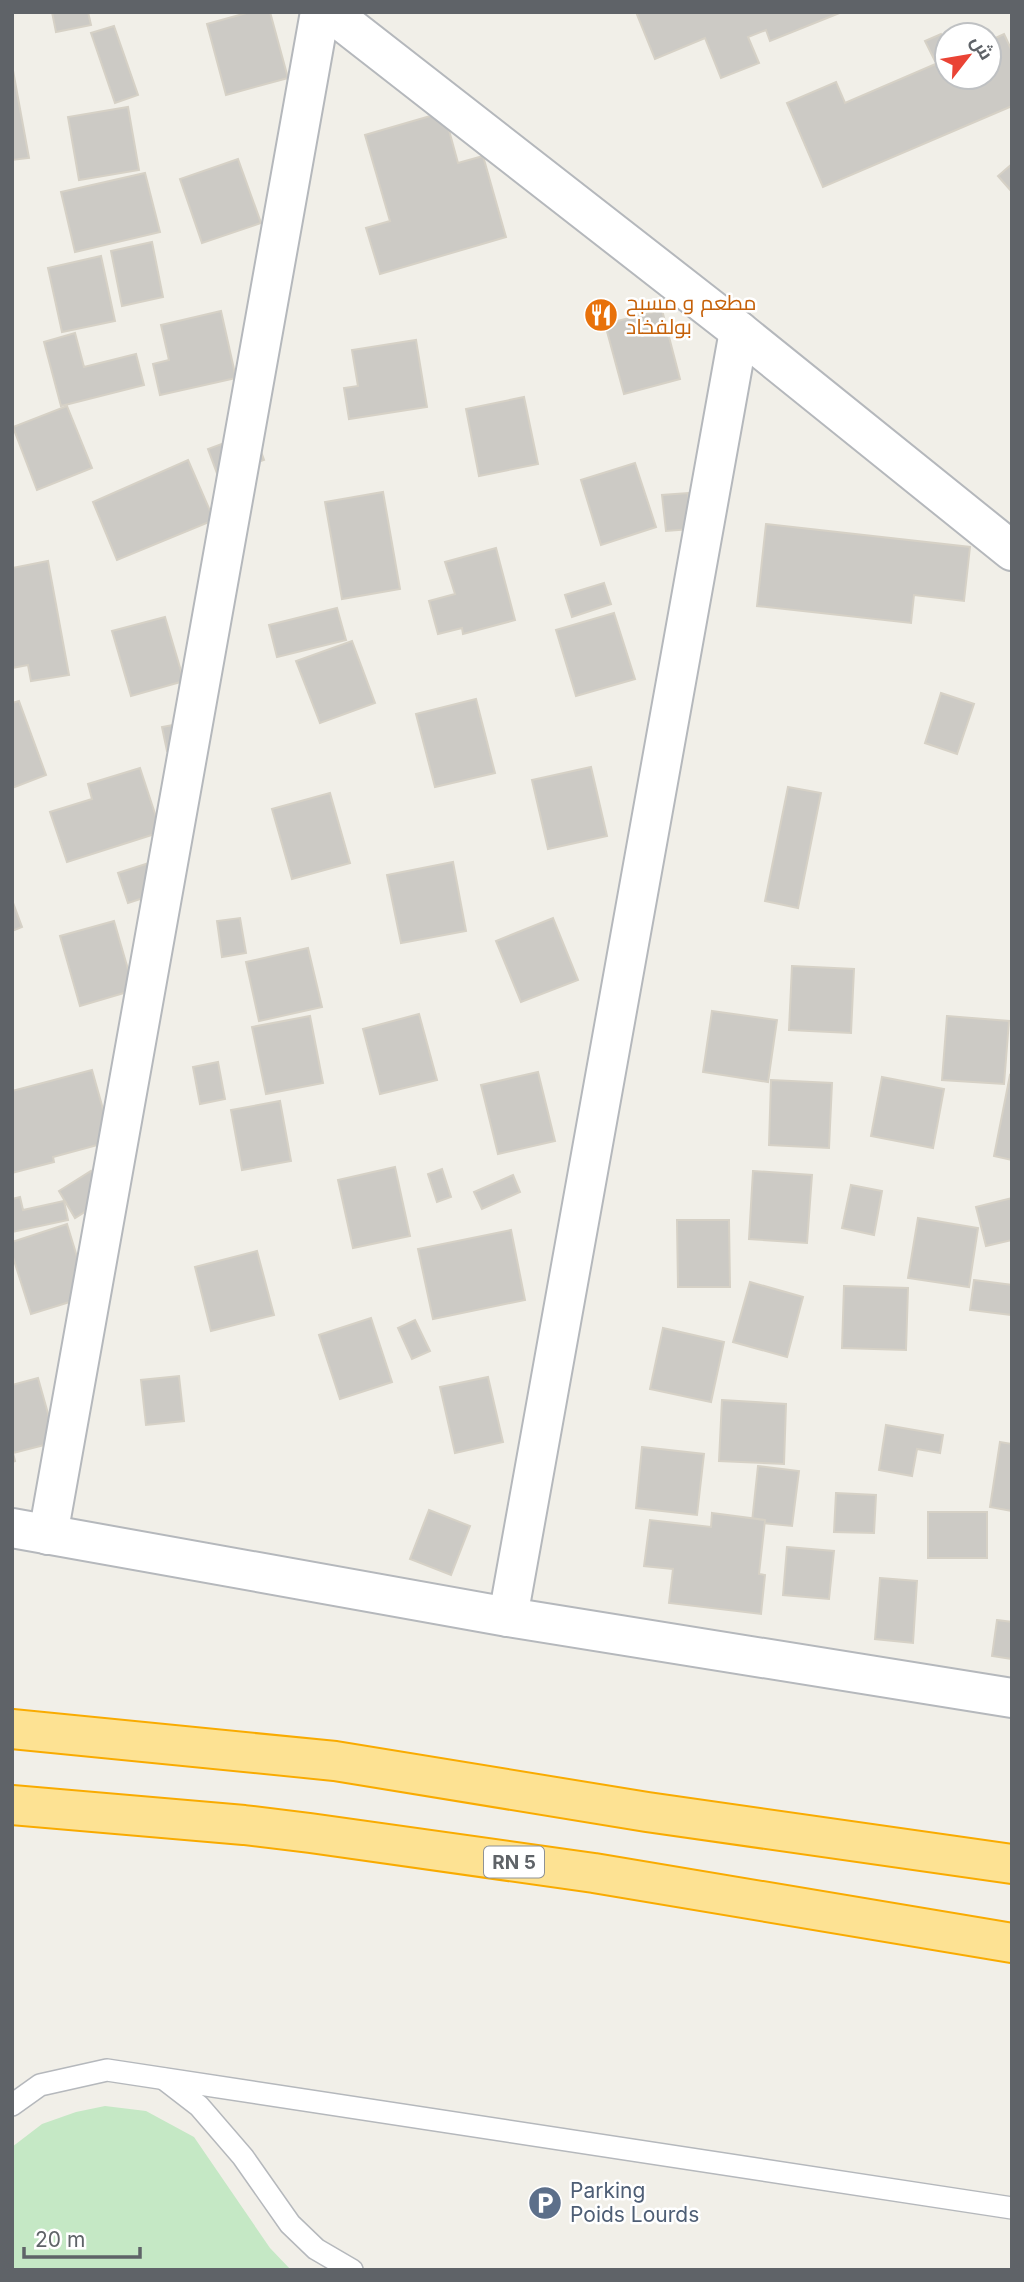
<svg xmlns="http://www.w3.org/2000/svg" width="1024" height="2282" font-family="Inter,Cairo,sans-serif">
  <rect width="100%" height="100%" fill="#f1efe8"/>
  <path fill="#c5e8c5" d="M 105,2106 L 146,2111 L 194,2137 L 270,2248 L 291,2270 L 12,2270 L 12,2147 L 42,2124 L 76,2112 Z"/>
  <g fill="#cccac5" stroke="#d6d1c6" stroke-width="2">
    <path d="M 52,12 L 88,12 L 91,25 L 56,32 Z"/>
    <path d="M 250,12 L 270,12 L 288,78 L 226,95 L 207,24 Z"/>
    <path d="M 636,12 L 842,12 L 770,41 L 766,30 L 748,37 L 759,63 L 721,78 L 705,38 L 655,59 Z"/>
    <path d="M 114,26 L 138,95 L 115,103 L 91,33 Z"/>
    <path d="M 941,34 L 947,46 L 947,56 L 935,61 L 925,41 Z"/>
    <path d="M 1004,34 L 1012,51 L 1012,106 L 823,187 L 787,103 L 836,82 L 845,103 L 947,59 L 947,77 L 989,77 L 989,41 Z"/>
    <path d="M 12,65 L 29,158 L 12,160 Z"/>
    <path d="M 128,107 L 139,170 L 79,180 L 68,117 Z"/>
    <path d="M 444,112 L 458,163 L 483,156 L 506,237 L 380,274 L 366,228 L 390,221 L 365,135 Z"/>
    <path d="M 238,159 L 261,223 L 202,243 L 180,179 Z"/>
    <path d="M 1012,164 L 1012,192 L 998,176 Z"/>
    <path d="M 145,173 L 160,232 L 75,252 L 61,192 Z"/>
    <path d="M 152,242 L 163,297 L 122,306 L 111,251 Z"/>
    <path d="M 101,256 L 115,321 L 62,332 L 48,268 Z"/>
    <path d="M 662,310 L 680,379 L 624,394 L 605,324 Z"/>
    <path d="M 221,311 L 236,378 L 160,395 L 153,364 L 169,360 L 161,325 Z"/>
    <path d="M 75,333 L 84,367 L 136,354 L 144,385 L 61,406 L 44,342 Z"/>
    <path d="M 416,340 L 427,407 L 349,419 L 344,388 L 358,386 L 352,350 Z"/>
    <path d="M 524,397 L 538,464 L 479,476 L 466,409 Z"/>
    <path d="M 67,406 L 92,468 L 37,490 L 13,427 Z"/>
    <path d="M 254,432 L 264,460 L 218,476 L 208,449 Z"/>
    <path d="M 188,460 L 214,520 L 117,560 L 93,502 Z"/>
    <path d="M 635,463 L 656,527 L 601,545 L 581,480 Z"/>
    <path d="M 383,492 L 400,589 L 342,599 L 325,502 Z"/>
    <path d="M 688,493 L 691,529 L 666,531 L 662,495 Z"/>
    <path d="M 766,524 L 970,547 L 964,601 L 914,595 L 911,623 L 757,606 Z"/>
    <path d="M 496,548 L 515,620 L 463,634 L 462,628 L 438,634 L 429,601 L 455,594 L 445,562 Z"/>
    <path d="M 48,561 L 69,675 L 31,681 L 28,665 L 12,668 L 12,568 Z"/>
    <path d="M 604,583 L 611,604 L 572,617 L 565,595 Z"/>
    <path d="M 337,608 L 346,640 L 277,657 L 269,625 Z"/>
    <path d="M 614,613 L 635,679 L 576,696 L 556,630 Z"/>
    <path d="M 165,617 L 184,681 L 131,696 L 112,631 Z"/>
    <path d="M 352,641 L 375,703 L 320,723 L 296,661 Z"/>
    <path d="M 941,693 L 974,704 L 957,754 L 925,743 Z"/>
    <path d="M 476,699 L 495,773 L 435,787 L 416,714 Z"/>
    <path d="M 19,701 L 46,775 L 12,788 L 12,703 Z"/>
    <path d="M 184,723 L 189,746 L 167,751 L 162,727 Z"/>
    <path d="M 591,767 L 607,836 L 548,849 L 532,780 Z"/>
    <path d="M 140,768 L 161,832 L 67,862 L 50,812 L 92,799 L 88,784 Z"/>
    <path d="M 788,787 L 821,793 L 798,908 L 765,901 Z"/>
    <path d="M 330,793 L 350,863 L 292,879 L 272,809 Z"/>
    <path d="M 155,861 L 165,891 L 128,903 L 118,873 Z"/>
    <path d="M 453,862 L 466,931 L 401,943 L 387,875 Z"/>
    <path d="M 12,900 L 22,927 L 12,931 Z"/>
    <path d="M 240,918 L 246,953 L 222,957 L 217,921 Z"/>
    <path d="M 553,918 L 578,980 L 521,1002 L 496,941 Z"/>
    <path d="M 114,921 L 134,990 L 80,1006 L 60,936 Z"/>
    <path d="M 308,948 L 322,1007 L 259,1021 L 246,962 Z"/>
    <path d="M 792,966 L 854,969 L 851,1033 L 789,1030 Z"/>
    <path d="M 712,1011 L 777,1020 L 768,1082 L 703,1072 Z"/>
    <path d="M 419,1014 L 437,1080 L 380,1094 L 363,1029 Z"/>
    <path d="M 310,1016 L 323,1083 L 266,1094 L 252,1027 Z"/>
    <path d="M 947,1016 L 1009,1021 L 1004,1084 L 942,1080 Z"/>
    <path d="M 218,1062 L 225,1099 L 200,1104 L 193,1067 Z"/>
    <path d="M 92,1070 L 112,1141 L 53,1157 L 54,1162 L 12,1173 L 12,1091 Z"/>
    <path d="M 538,1072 L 555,1141 L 498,1154 L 481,1085 Z"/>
    <path d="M 1010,1075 L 1012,1076 L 1012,1160 L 994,1156 Z"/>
    <path d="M 882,1077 L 944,1089 L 933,1148 L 871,1136 Z"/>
    <path d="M 771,1080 L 832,1083 L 829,1148 L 769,1145 Z"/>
    <path d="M 280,1101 L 291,1161 L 242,1170 L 231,1110 Z"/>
    <path d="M 395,1167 L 410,1236 L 353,1248 L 338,1180 Z"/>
    <path d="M 442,1169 L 451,1197 L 437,1202 L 428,1174 Z"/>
    <path d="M 91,1171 L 107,1198 L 75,1218 L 59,1191 Z"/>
    <path d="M 753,1171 L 812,1175 L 807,1243 L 749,1239 Z"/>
    <path d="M 513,1175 L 520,1192 L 482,1209 L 474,1192 Z"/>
    <path d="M 851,1185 L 882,1191 L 874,1235 L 842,1228 Z"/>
    <path d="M 20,1197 L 23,1210 L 64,1201 L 68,1220 L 12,1232 L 12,1199 Z"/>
    <path d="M 1012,1198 L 1012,1240 L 986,1246 L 976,1207 Z"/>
    <path d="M 918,1218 L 978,1228 L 969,1287 L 908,1278 Z"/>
    <path d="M 677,1220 L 729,1220 L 730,1287 L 678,1287 Z"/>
    <path d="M 67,1224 L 89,1296 L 31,1314 L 12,1254 L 12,1242 Z"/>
    <path d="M 511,1230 L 525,1300 L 433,1319 L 418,1249 Z"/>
    <path d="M 257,1251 L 274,1315 L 211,1331 L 195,1267 Z"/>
    <path d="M 974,1280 L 1012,1285 L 1012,1315 L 970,1310 Z"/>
    <path d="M 750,1282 L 803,1297 L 787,1357 L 733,1342 Z"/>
    <path d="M 844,1286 L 908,1288 L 906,1350 L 842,1348 Z"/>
    <path d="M 371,1318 L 392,1382 L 340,1399 L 319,1335 Z"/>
    <path d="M 415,1320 L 430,1351 L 412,1359 L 398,1328 Z"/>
    <path d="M 663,1328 L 724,1342 L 711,1402 L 650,1389 Z"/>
    <path d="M 179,1376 L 184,1421 L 146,1425 L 141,1380 Z"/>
    <path d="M 488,1377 L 503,1442 L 455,1453 L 440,1387 Z"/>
    <path d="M 38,1378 L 56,1442 L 13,1453 L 15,1461 L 12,1462 L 12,1385 Z"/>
    <path d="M 722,1400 L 786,1404 L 784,1464 L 719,1461 Z"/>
    <path d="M 886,1425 L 943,1435 L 940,1453 L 917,1449 L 912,1476 L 879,1470 Z"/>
    <path d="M 1000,1442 L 1012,1444 L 1012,1511 L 990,1507 Z"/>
    <path d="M 642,1447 L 704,1454 L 697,1515 L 636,1508 Z"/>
    <path d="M 758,1466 L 799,1471 L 792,1526 L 752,1522 Z"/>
    <path d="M 836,1493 L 876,1495 L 874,1533 L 834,1532 Z"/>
    <path d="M 429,1510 L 470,1526 L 451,1575 L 410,1559 Z"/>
    <rect x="928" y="1512" width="59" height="46"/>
    <path d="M 712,1513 L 765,1520 L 759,1574 L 765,1575 L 761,1614 L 669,1603 L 673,1569 L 644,1566 L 650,1520 L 711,1527 Z"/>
    <path d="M 787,1547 L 834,1551 L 829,1599 L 783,1595 Z"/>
    <path d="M 880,1578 L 917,1581 L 913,1643 L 875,1639 Z"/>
    <path d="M 997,1620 L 1012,1622 L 1012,1659 L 992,1656 Z"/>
  </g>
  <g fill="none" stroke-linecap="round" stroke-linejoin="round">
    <g stroke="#b5b8bc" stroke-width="24">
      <g id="lane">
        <path d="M 164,2079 L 199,2106 L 243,2157 L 290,2224 L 316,2249 L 352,2270"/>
        <path d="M 12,2105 L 40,2085 L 107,2070 L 1012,2208"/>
      </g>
    </g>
    <g stroke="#b5b8bc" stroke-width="42">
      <g id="street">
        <path d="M 330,12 L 739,331 L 1012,551"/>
        <path d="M 12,1528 L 508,1617 L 1012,1698"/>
        <path d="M 48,1535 L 320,12"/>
        <path d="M 508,1617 L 739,331"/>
      </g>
    </g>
    <g stroke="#f9ab00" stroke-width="42">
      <g id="highway">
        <path d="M 12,1729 L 335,1761 L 647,1812 L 1012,1864"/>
        <path d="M 12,1805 L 244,1825 L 310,1833 L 594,1873 L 1012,1943"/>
      </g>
    </g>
    <use href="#lane" stroke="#fff" stroke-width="21"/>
    <use href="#street" stroke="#fff" stroke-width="38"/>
    <use href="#highway" stroke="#fde293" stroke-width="38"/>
  </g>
  <defs>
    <g id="restaurant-disc" transform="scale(1.75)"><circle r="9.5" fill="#e8710a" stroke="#fff"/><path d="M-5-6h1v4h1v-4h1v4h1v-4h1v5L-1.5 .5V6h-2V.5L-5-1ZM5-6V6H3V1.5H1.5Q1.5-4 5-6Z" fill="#fff"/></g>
    <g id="parking-disc" transform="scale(1.75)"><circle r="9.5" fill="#5c6f8a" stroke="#fff"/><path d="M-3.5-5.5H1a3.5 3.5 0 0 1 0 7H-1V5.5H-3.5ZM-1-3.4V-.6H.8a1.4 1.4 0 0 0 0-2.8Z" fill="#fff"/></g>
  </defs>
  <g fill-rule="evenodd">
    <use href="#restaurant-disc" x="601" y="315"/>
    <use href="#parking-disc" x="545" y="2203"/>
  </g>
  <g text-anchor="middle" stroke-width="5" stroke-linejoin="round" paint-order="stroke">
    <rect fill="#fff" stroke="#8f9295" stroke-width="2" x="484" y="1846.5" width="60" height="31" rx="5"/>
    <g font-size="19" font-weight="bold" fill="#5f6368">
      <text x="514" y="1869">RN 5</text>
    </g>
    <g font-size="21" fill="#c56008" stroke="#fff" text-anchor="start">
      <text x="626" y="310">مطعم و مسبح<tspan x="626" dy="24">بولفخاد</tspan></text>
    </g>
    <g font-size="21" fill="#4e5e75" stroke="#fff" text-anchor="start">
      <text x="570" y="2198">Parking<tspan x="570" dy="24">Poids Lourds</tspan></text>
    </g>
  </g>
  <rect width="1024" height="2282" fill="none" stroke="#5f6368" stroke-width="28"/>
  <g transform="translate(968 56) rotate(59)"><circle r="33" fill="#ffffff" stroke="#bfc1c3" stroke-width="2"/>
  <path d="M0-5L12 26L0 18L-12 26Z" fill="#ea4335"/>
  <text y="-10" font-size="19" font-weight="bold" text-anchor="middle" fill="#5f6368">ش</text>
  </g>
  <path d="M24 2247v10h116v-10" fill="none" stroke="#5f6368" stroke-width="3.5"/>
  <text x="35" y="2247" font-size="21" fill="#5f6368" stroke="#ffffff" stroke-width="5" paint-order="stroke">20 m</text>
</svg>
